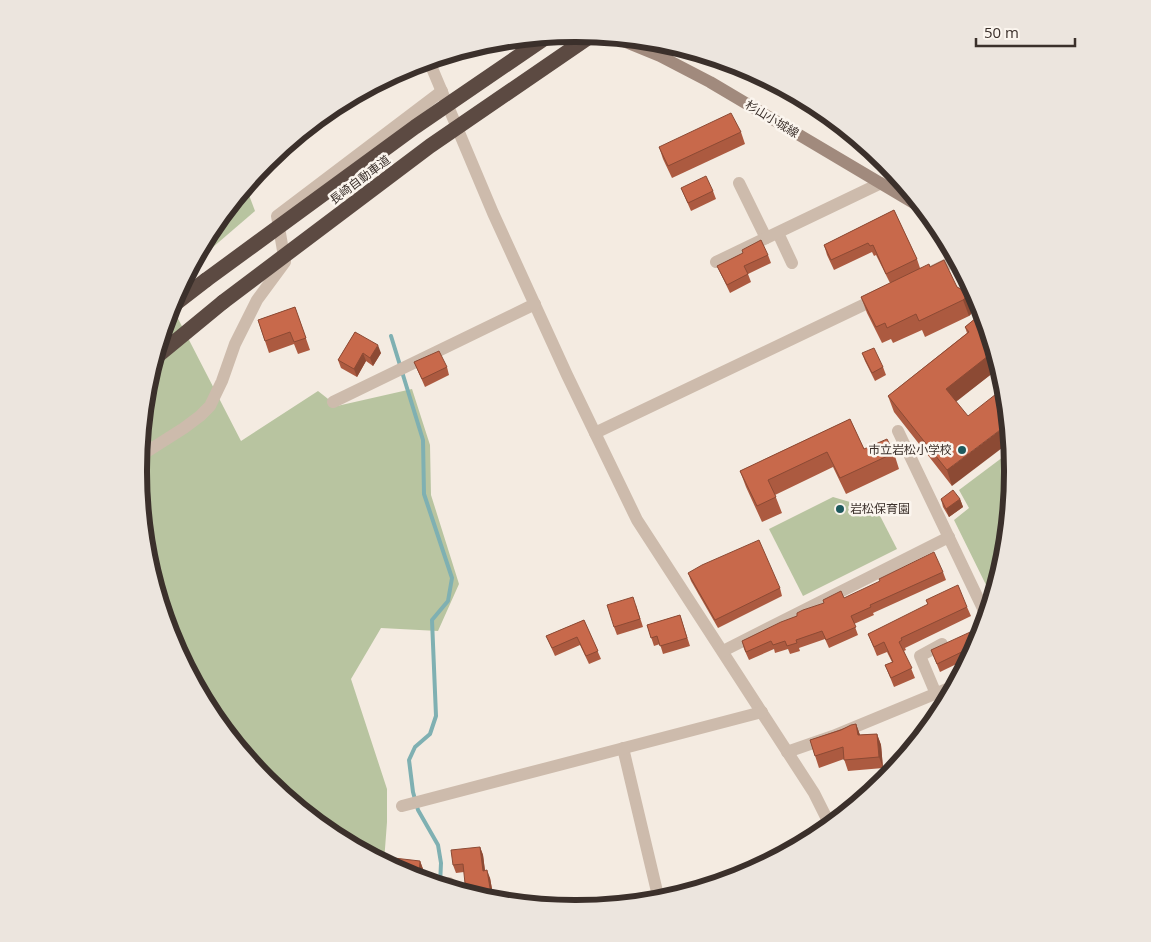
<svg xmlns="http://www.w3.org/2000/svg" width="1151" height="942" font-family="'Open Sans','Noto Sans JP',sans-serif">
  <rect width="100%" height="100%" fill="#f4ebe1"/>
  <g fill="#b8c4a0">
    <path d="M 246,187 L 255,211 L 191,266 L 212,228 Z"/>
    <path d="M 171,305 L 241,441 L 318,391 L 337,406 L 412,389 L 430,445 L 431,495 L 459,584 L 438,631 L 381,628 L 351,679 L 387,789 L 387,822 L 384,862 L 332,834 L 266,780 L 212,714 L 171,638 L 147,556 L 138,471 L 147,385 Z"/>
    <path d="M 1011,451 L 1013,471 L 1004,557 L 995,588 L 989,591 L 954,520 L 969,508 L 959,490 Z"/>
    <path d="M 833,497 L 877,510 L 897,549 L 803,596 L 769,529 Z"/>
  </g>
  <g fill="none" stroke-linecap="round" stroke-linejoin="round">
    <path stroke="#7fb0b2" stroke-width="4" d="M 391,336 L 423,440 L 424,494 L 452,578 L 448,601 L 432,620 L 436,716 L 430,734 L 415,747 L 409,760 L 413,792 L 418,810 L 438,845 L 441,863 L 440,885"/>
    <g stroke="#cdbbac" stroke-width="12">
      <path d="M 429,61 L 493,213 L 567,375 L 637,520 L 814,793 L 830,825"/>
      <path d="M 739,183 L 766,238"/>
      <path d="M 778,233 L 792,263"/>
      <path d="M 716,262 L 881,183"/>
      <path d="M 931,272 L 956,260"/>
      <path d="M 333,402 L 535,304"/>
      <path d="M 898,431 L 986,615"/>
      <path d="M 595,433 L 880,297"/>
      <path d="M 140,456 L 184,428 L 200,416 L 210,406 L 222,381 L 235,344 L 257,300 L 285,262 L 277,216 L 442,91"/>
      <path d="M 723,651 L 949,537"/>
      <path d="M 936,694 L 920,656 L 942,644"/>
      <path d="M 623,748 L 659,900"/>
      <path d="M 787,752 L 833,736 L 954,686"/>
      <path d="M 402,806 L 762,712"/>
      <path d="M 449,887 L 449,883"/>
    </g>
    <path stroke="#a18a7d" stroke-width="12" d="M 616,38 L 660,56 L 710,82 L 924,209"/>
    <g stroke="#5c4a42" stroke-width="15">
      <path d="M 171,307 L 206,280"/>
      <path d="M 155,358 L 223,302"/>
    </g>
    <g stroke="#5c4a42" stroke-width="15">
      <path d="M 206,280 L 415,127 L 548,36"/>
      <path d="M 223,302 L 430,146 L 592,35"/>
    </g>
  </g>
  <g fill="#ac5a40">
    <path d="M 741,132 L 745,144 L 672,178 L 663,159 L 659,147 Z"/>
    <path d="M 681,188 L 713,191 L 716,199 L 691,211 Z"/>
    <path d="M 894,210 L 917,259 L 920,268 L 930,267 L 957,287 L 966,292 L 972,308 L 971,314 L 969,316 L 925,337 L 922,330 L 893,343 L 891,339 L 882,343 L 867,313 L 861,297 L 890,283 L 876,255 L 874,256 L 872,252 L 834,270 L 827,255 L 824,245 Z"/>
    <path d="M 743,253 L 768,255 L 771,263 L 748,274 L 751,282 L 730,293 L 717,266 Z"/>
    <path d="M 295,307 L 310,350 L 298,354 L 294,344 L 269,353 L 258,320 Z"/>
    <path d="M 982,313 L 1004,384 L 994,372 L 956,401 L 952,486 L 894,412 L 888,396 L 967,333 L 965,327 Z"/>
    <path d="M 355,332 L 381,353 L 373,366 L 366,361 L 357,377 L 341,368 L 338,360 Z"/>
    <path d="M 862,353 L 883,367 L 886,375 L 875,381 L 865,361 Z"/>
    <path d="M 414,362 L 447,367 L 449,375 L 425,387 Z"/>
    <path d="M 850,419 L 864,449 L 894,453 L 899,469 L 846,494 L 833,467 L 775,495 L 782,513 L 762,522 L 746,487 L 740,471 Z"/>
    <path d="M 941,499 L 960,499 L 963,507 L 949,517 L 943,507 Z"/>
    <path d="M 943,572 L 946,580 L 873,613 L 874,615 L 854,624 L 858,635 L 829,648 L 825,639 L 799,648 L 800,651 L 790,654 L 788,649 L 775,653 L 774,649 L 749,660 L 744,649 L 742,641 L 797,616 L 844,598 Z"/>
    <path d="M 688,573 L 780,588 L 782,596 L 718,628 L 691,581 Z"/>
    <path d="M 926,600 L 967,607 L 971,616 L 905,648 L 906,650 L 904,651 L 915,678 L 894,687 L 885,665 L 892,662 L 887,652 L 877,656 L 868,634 L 928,605 Z"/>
    <path d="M 636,605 L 643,627 L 617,635 L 614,627 Z"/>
    <path d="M 680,615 L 690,646 L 663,654 L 660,644 L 654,646 L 647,625 Z"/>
    <path d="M 584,620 L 601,659 L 589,664 L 580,645 L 555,656 L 546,636 Z"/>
    <path d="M 979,639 L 969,658 L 940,672 L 931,650 Z"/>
    <path d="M 856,724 L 860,735 L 877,734 L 881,745 L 883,768 L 848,771 L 844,759 L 819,768 L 810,740 Z"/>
    <path d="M 480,847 L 483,855 L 485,871 L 490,878 L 494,900 L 490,900 L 464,872 L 456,873 L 453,865 Z"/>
    <path d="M 420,861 L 423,869 L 422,879 L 408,875 L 393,867 Z"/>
  </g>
  <g fill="#8c4a34">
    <path d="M 966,292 L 972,308 L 971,314 L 969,316 L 963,300 Z"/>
    <path d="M 378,345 L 381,353 L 373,366 L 370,358 Z"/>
    <path d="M 363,353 L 366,361 L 357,377 L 354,369 Z"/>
    <path d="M 988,356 L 994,372 L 952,405 L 946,389 Z"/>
    <path d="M 1008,424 L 1010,442 L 952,486 L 947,470 Z"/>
    <path d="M 960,499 L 963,507 L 949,517 L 946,509 Z"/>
    <path d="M 856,724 L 860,735 L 858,735 Z"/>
    <path d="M 877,734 L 881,745 L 883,768 L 879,757 Z"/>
    <path d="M 480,847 L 483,855 L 486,879 L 483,871 Z"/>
    <path d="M 420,861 L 423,869 L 422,879 L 420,879 L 419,875 Z"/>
    <path d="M 487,870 L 490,878 L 494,900 L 492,900 Z"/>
  </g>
  <g fill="#c8694b" stroke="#8c4a34">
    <path d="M 731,113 L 741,132 L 668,166 L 659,147 Z"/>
    <path d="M 706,176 L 713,191 L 688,203 L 681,188 Z"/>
    <path d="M 894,210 L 917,259 L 886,274 L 873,245 L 870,246 L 868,243 L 831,260 L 824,245 Z"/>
    <path d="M 761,240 L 768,255 L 744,266 L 748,274 L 727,285 L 717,266 L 743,253 L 742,250 Z"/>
    <path d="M 944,260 L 957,287 L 966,292 L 965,298 L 963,300 L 919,321 L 916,314 L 887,328 L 885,323 L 876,327 L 861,297 L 929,264 L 930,267 Z"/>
    <path d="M 295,307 L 306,338 L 294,342 L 290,332 L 265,341 L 258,320 Z"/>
    <path d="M 982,313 L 1000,371 L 988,356 L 946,389 L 968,416 L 1005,387 L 1008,424 L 947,470 L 888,396 L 969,332 L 965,327 Z"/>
    <path d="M 355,332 L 378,345 L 370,358 L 363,353 L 354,369 L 338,360 Z"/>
    <path d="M 874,348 L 883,367 L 872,373 L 862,353 Z"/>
    <path d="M 439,351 L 447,367 L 422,379 L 414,362 Z"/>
    <path d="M 850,419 L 864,449 L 887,439 L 894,453 L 840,478 L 827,452 L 768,480 L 776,497 L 757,506 L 740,471 Z"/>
    <path d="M 953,490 L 960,499 L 946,509 L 941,499 Z"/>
    <path d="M 759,540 L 780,588 L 715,620 L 688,573 L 702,565 Z"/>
    <path d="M 934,552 L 943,572 L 870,605 L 871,607 L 851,616 L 856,627 L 826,640 L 822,631 L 796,640 L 797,643 L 787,646 L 785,641 L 773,645 L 771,641 L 746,652 L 742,641 L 781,622 L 797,616 L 797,613 L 803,610 L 824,603 L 823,600 L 841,591 L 844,598 L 880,581 L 879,579 Z"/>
    <path d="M 958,585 L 967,607 L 901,638 L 902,640 L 899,642 L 912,668 L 891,678 L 885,665 L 893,662 L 884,642 L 874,647 L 868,634 L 928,604 L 926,600 Z"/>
    <path d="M 633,597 L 640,619 L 614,627 L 607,605 Z"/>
    <path d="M 680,615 L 687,638 L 660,646 L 657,636 L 651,638 L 647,625 Z"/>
    <path d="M 584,620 L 598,651 L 586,656 L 577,637 L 552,648 L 546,636 Z"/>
    <path d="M 979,628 L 981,633 L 976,645 L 937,664 L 931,650 Z"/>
    <path d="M 856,724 L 858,735 L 877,734 L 879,757 L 844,760 L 843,747 L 815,756 L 810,740 L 841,730 L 851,725 Z"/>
    <path d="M 480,847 L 483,871 L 487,870 L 492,900 L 466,893 L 463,864 L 453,865 L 451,850 Z"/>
    <path d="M 394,858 L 420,861 L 419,875 L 405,873 L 393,867 Z"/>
  </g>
  <g fill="#1f5a5e" stroke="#fbf5ee" stroke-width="2">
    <circle cx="962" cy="450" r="5"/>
    <circle cx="840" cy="509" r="5"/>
  </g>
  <g text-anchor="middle" stroke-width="5" stroke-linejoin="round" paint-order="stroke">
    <g font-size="12" fill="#3b302b" stroke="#fbf5ee">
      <text transform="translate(772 119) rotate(31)" y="4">杉山小城線</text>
      <text transform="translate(360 180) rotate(-37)" y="4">長崎自動車道</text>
    </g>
    <g font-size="12" fill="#3b302b" stroke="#fbf5ee" text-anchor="end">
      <text x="952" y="454">市立岩松小学校</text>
      <text x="850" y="513" text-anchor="start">岩松保育園</text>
    </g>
  </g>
  <path d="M0 0H1151V942H0ZM575 42H576A428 428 0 0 1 1004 470V472A428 428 0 0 1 576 900H575A428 428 0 0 1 147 472V470A428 428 0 0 1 575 42Z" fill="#ece5de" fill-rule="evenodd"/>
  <path fill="none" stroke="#3b302b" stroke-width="6" d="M575 42H576A428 428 0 0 1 1004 470V472A428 428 0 0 1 576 900H575A428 428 0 0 1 147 472V470A428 428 0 0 1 575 42Z"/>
  <path d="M976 38v8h99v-8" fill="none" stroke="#3b302b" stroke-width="2.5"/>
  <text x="984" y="38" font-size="15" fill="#3b302b" stroke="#fbf5ee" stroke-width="4" paint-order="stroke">50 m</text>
</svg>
